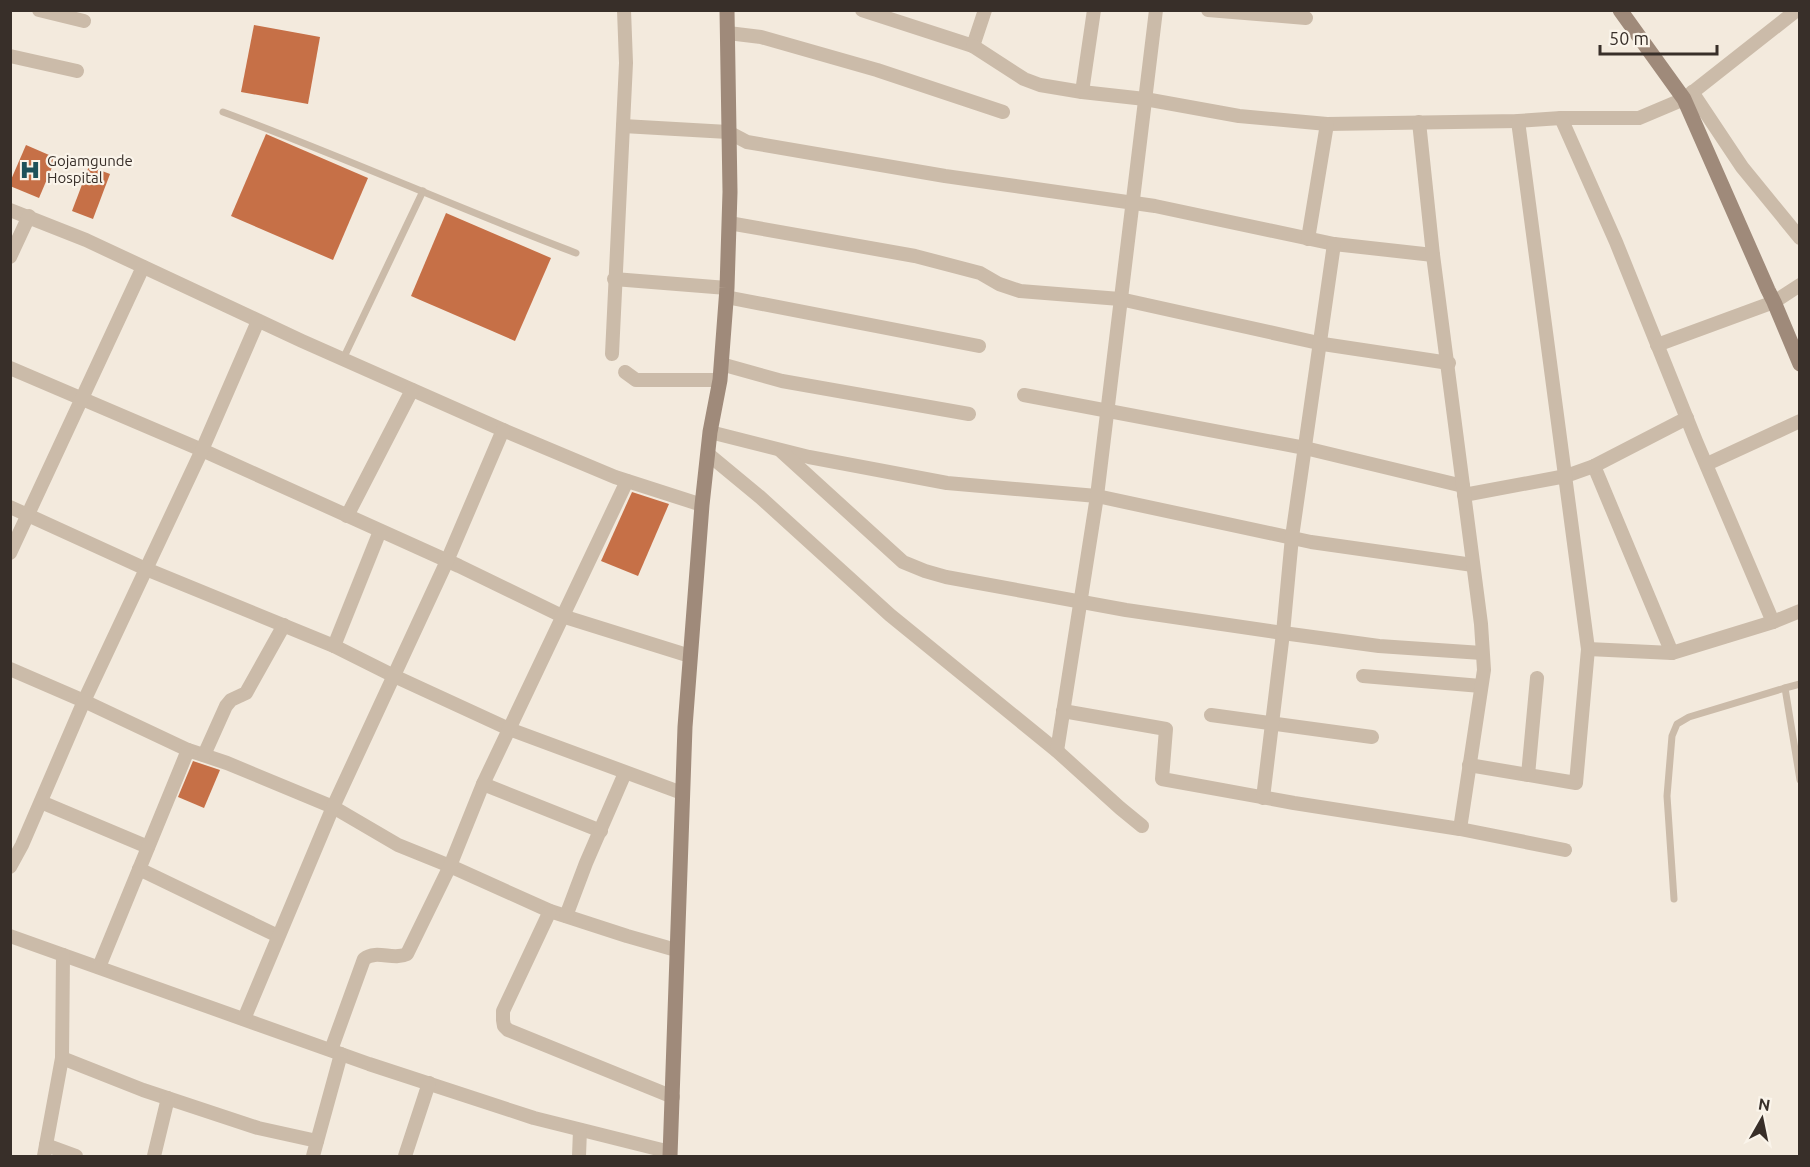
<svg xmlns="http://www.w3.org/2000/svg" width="1810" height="1167" font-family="Ubuntu,sans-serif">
  <rect width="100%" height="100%" fill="#f3eadd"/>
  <g fill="#c67047">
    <path d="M 254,25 L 320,37 L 308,104 L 241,92 Z"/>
    <path d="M 266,134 L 368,178 L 333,260 L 231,216 Z"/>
    <path d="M 26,145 L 56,158 L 39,198 L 10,186 L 10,182 Z"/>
    <path d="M 89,166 L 110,174 L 93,219 L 72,211 Z"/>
    <path d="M 446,213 L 551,258 L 515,341 L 411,296 Z"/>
    <path d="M 632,492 L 669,504 L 638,576 L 601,561 Z"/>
    <path d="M 193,761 L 220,770 L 204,808 L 178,797 Z"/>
  </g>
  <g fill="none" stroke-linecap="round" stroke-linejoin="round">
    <g stroke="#cbbba9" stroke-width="7">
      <path d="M 223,112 C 342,156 457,208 576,253"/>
      <path d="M 343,359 L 423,191"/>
      <path d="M 1785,688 L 1800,684"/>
      <path d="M 1674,899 L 1667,796 L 1672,736 L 1677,724 L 1689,717 L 1785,688 L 1800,780"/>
    </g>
    <g stroke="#cbbba9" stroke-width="14">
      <path d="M 39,10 L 84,21"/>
      <path d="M 862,10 L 973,46 L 985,10"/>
      <path d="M 1208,10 L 1306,18"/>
      <path d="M 728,33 L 761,37 L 877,70 L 1003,112"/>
      <path d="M 973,46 L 1024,79 L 1040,85 L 1082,92 L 1145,99 L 1239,116 L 1327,124 L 1518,121 L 1561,118 L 1639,118 L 1684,99 L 1797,10"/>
      <path d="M 10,56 L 77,71"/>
      <path d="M 1082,92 L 1094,10"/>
      <path d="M 1692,92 L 1742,167 L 1800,238"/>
      <path d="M 1561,118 L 1616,242 L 1696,441 L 1773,622"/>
      <path d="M 623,126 L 728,132 L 747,142 L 945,176 L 1155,206 L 1334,244 L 1433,255"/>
      <path d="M 10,210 L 86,240 L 302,341 L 503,430 L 615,477 L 702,505"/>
      <path d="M 729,223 L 915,256 L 980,273 L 999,284 L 1020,291 L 1120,299 L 1323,344 L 1449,363"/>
      <path d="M 1308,239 L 1327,124"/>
      <path d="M 10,257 L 29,216"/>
      <path d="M 614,279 L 727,288"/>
      <path d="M 726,297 L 979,346"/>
      <path d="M 1657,345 L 1774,302 L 1800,285"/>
      <path d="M 612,354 L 626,63 L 624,10"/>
      <path d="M 721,364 L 782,381 L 969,414"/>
      <path d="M 10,368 L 202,450 L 459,566 L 562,616 L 690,656"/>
      <path d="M 625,372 L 636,380 L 720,380"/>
      <path d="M 1024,395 L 1305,448 L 1463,486"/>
      <path d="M 710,432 L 809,457 L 947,483 L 1097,496 L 1311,542 L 1473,565"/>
      <path d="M 781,451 L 903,562 L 925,571 L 946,577 L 1126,610 L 1283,633 L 1379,646 L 1482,653"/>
      <path d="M 708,454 L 760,497 L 890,615 L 1057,751 L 1120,808 L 1142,826"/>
      <path d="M 1707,464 L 1800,421"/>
      <path d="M 1594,466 L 1672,653"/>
      <path d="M 1464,495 L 1566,476 L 1594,466 L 1687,418"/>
      <path d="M 10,507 L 146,569 L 334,646 L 394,676 L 509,729 L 682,793"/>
      <path d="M 347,516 L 412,390"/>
      <path d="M 10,553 L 143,267"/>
      <path d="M 334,646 L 380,531"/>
      <path d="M 1588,649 L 1672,653 L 1773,622 L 1800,611"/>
      <path d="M 10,669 L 84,701 L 188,750 L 227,763 L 333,807 L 398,845 L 450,866 L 550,911 L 627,936 L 676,950"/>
      <path d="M 1363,676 L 1481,686"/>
      <path d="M 1063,711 L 1166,729 L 1162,779 L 1294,803 L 1460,829 L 1484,670 L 1481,624 L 1433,255 L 1419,122"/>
      <path d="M 1211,715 L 1372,737"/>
      <path d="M 1057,751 L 1097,496 L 1156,10"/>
      <path d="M 204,755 L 226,706 L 231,700 L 246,693 L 284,625"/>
      <path d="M 1469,765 L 1576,783 L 1588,649 L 1518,121"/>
      <path d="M 1528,775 L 1537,678"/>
      <path d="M 483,784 L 601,831"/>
      <path d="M 1263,798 L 1283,633 L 1292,537 L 1334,244"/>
      <path d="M 41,802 L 148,847"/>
      <path d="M 1460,829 L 1565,850"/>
      <path d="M 10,867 L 22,845 L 84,701 L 202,450 L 258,321"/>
      <path d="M 139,869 L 278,936"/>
      <path d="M 550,911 L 503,1011 L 503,1020 L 504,1026 L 508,1030 L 673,1097"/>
      <path d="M 566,916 L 586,863 L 625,773"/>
      <path d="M 10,936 L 369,1064 L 534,1118 L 670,1152"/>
      <path d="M 99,967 L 188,750"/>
      <path d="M 244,1019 L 333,807 L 447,561 L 503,430"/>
      <path d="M 331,1050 L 364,959 C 377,949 393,961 407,954 L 450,866 L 483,784 L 627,481"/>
      <path d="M 62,1058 L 143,1090 L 258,1128 L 317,1141"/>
      <path d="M 46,1145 L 76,1156"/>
      <path d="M 44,1156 L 62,1058 L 63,955"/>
      <path d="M 154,1156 L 168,1098"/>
      <path d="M 313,1156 L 341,1054"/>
      <path d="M 405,1156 L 429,1083"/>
      <path d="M 579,1156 L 580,1130"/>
    </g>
    <g stroke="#9f8a7a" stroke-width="15">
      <path d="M 1620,10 L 1684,99 L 1768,290 L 1774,302 L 1800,364"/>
      <path d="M 670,1156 L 685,727 L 702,505 L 710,432 L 720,380 L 727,288 L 730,192 L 727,10"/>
    </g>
  </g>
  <defs>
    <g id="hospital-bare" transform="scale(1.62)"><path d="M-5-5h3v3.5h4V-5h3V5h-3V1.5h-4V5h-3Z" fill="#1e515a" stroke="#faf4ea" stroke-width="2.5" paint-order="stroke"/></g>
  </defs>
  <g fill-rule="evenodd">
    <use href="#hospital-bare" x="30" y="170"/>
  </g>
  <g text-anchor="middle" stroke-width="4.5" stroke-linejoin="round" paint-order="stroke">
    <g font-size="15" fill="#382f29" stroke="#faf4ea" text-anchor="start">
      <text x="47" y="166">Gojamgunde<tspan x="47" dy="17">Hospital</tspan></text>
    </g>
  </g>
  <rect width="1810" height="1167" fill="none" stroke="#382f29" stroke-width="24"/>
  <g transform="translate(1762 1119) rotate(9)" stroke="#faf4ea" stroke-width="4.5" paint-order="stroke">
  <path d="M0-4.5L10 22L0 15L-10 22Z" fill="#382f29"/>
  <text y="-9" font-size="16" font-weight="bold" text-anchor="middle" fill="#382f29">N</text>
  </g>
  <path d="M1600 45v9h117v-9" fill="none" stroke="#382f29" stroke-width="3"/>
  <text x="1609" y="45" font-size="18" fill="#382f29" stroke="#faf4ea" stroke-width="4.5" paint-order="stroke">50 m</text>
</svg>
